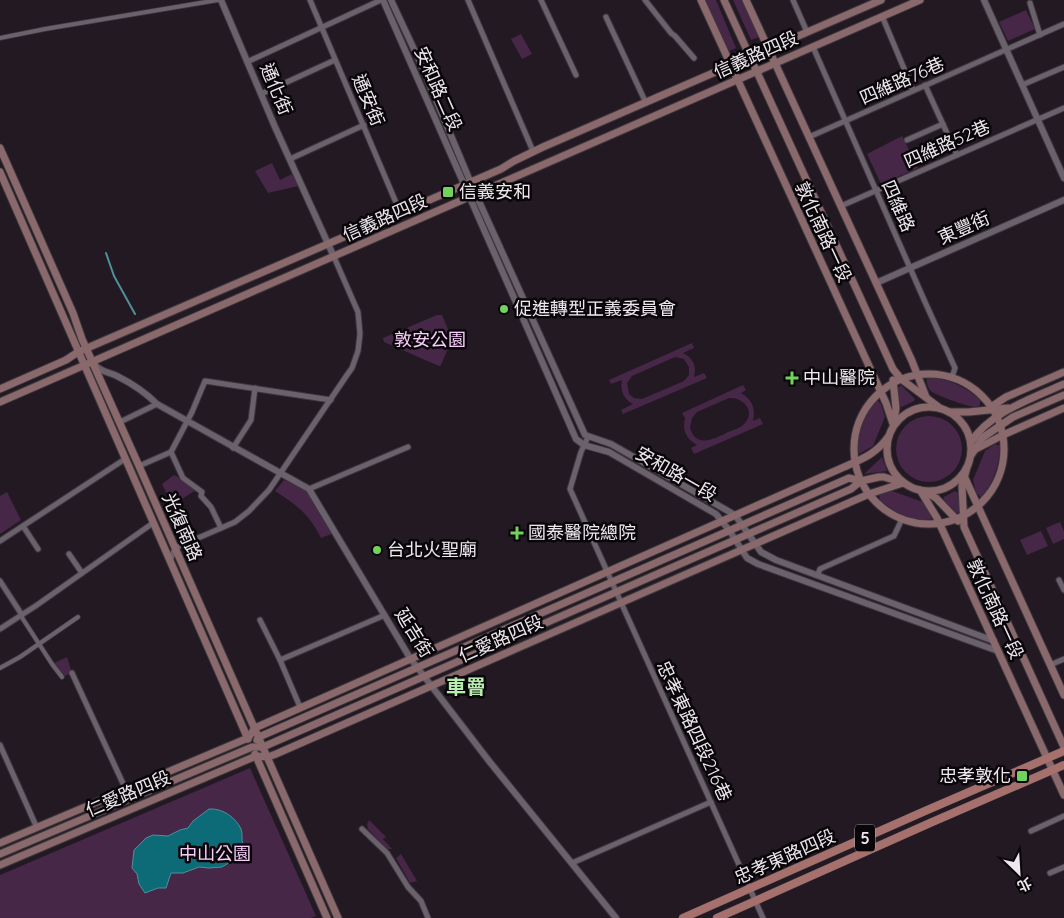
<svg xmlns="http://www.w3.org/2000/svg" width="1064" height="918" font-family="Quicksand,'Noto Sans TC',sans-serif">
  <rect width="100%" height="100%" fill="#221922"/>
  <g fill="#462747" fill-rule="evenodd">
    <path d="M 704,0 L 716,0 L 736,48 L 729,51 Z"/>
    <path d="M 733,0 L 742,0 L 759,37 L 751,40 Z"/>
    <path d="M 1026,10 L 1035,29 L 1008,41 L 999,22 Z"/>
    <path d="M 521,34 L 532,54 L 522,59 L 511,39 Z"/>
    <path d="M 902,136 L 918,168 L 881,184 L 867,154 Z"/>
    <path d="M 272,163 L 280,180 L 292,174 L 298,186 L 268,193 L 255,171 Z"/>
    <path d="M 437,315 L 442,315 L 452,339 L 441,365 L 439,366 L 384,342 L 383,338 Z"/>
    <path d="M 692,343 L 694,348 L 683,353 C 693,358 697,366 694,377 L 704,373 L 707,378 L 623,414 L 621,410 L 633,404 C 623,399 620,390 622,380 L 611,384 L 609,380 ZM 675,357 L 684,359 L 689,367 L 689,375 L 684,381 L 642,399 L 634,398 L 629,394 L 627,383 L 632,376 Z"/>
    <path d="M 927,378 C 947,378 965,386 980,400 L 980,405 L 977,407 C 970,408 939,396 932,392 C 928,389 926,383 927,378 Z"/>
    <path d="M 743,385 L 746,390 L 741,393 C 752,399 756,409 753,421 L 760,418 L 763,424 L 694,454 L 691,448 L 697,445 C 686,439 682,430 685,418 L 682,413 ZM 729,398 C 743,397 756,411 745,423 C 741,428 733,430 728,432 C 714,439 695,449 690,427 L 692,418 L 697,412 Z"/>
    <path d="M 901,385 L 915,399 L 914,401 L 902,407 L 899,405 L 898,388 Z"/>
    <path d="M 877,400 L 881,404 L 885,417 L 873,446 L 859,454 C 853,436 866,414 877,400 Z"/>
    <circle cx="929" cy="449" r="33"/>
    <path d="M 995,444 L 1000,446 C 999,465 994,483 981,497 L 976,493 L 973,480 L 985,451 Z"/>
    <path d="M 882,457 L 887,471 L 864,474 Z"/>
    <path d="M 174,475 L 187,482 L 196,490 L 172,505 L 162,484 Z"/>
    <path d="M 284,480 L 308,490 L 334,533 L 321,538 C 309,514 297,505 275,491 Z"/>
    <path d="M 889,490 L 923,502 L 931,512 L 931,519 C 912,522 894,512 880,500 L 879,495 Z"/>
    <path d="M 955,491 L 958,493 L 960,510 L 957,514 L 943,499 L 944,497 Z"/>
    <path d="M 7,492 L 21,520 L 0,534 L 0,496 Z"/>
    <path d="M 1060,522 L 1064,531 L 1064,539 L 1053,544 L 1046,528 Z"/>
    <path d="M 1041,531 L 1048,546 L 1027,555 L 1020,540 Z"/>
    <path d="M 67,657 L 72,673 L 62,677 L 52,664 Z"/>
    <path d="M 250,768 L 316,916 L 311,918 L 0,918 L 0,875 Z"/>
    <path d="M 369,820 L 389,840 L 386,837 L 383,839 L 392,849 L 387,849 L 368,829 L 367,824 Z"/>
    <path d="M 401,854 L 417,881 L 410,883 L 396,858 Z"/>
  </g>
  <path fill="#0d6a77" stroke="#50909b" d="M 209,809 C 223,808 236,818 241,829 C 243,834 241,839 243,845 L 237,851 L 237,858 L 222,867 L 209,868 L 199,867 L 183,873 L 171,873 L 166,888 L 158,888 L 145,893 L 139,884 L 137,874 L 132,868 L 134,850 L 146,838 L 153,835 L 168,836 L 180,830 L 188,828 L 193,821 Z"/>
  <g fill="none" stroke-linecap="round" stroke-linejoin="round">
    <path stroke="#50909b" stroke-width="2" d="M 106,253 L 114,276 L 135,314"/>
    <g stroke="#3d373d" stroke-width="5.5">
      <g id="pedestrian">
        <path d="M 0,38 L 45,29 L 218,0"/>
        <path d="M 21,616 L 52,664 L 62,677"/>
        <path d="M 0,668 L 20,657 L 78,617"/>
      </g>
    </g>
    <g stroke="#3d373d" stroke-width="7">
      <g id="minor">
        <path d="M 310,0 L 400,212"/>
        <path d="M 468,0 L 533,151"/>
        <path d="M 541,0 L 576,75"/>
        <path d="M 645,0 L 671,33 L 675,36 L 694,58"/>
        <path d="M 793,0 L 807,32"/>
        <path d="M 1030,3 L 1040,35"/>
        <path d="M 882,16 L 913,90"/>
        <path d="M 606,17 L 646,103"/>
        <path d="M 813,47 L 925,302 L 955,368 L 952,377"/>
        <path d="M 247,62 L 381,0"/>
        <path d="M 925,85 L 957,155"/>
        <path d="M 1022,85 L 1064,67"/>
        <path d="M 261,94 L 335,60"/>
        <path d="M 809,137 L 1064,24"/>
        <path d="M 907,140 L 943,124"/>
        <path d="M 290,159 L 364,125"/>
        <path d="M 841,206 L 1064,108"/>
        <path d="M 120,422 L 157,404"/>
        <path d="M 588,437 L 581,452 L 570,489 L 763,918"/>
        <path d="M 233,448 L 251,420 L 255,388"/>
        <path d="M 171,452 L 183,478 L 202,492 L 201,496 L 211,507 L 221,528"/>
        <path d="M 139,466 L 171,452 L 192,412 L 205,381 L 331,400"/>
        <path d="M 309,489 L 408,447"/>
        <path d="M 23,526 L 38,549"/>
        <path d="M 0,541 L 125,459"/>
        <path d="M 69,554 L 82,573"/>
        <path d="M 170,561 L 175,548 L 235,522 L 249,511 L 269,490 L 347,375 L 352,368 L 358,351 L 360,334 L 358,312 L 334,257"/>
        <path d="M 818,574 L 820,569 L 894,536 L 902,519"/>
        <path d="M 1059,580 L 1064,590"/>
        <path d="M 0,581 L 22,615"/>
        <path d="M 260,620 L 280,660 L 300,707"/>
        <path d="M 0,629 L 37,605 L 153,523"/>
        <path d="M 280,660 L 385,615"/>
        <path d="M 1050,665 L 1064,659"/>
        <path d="M 72,673 L 126,790"/>
        <path d="M 0,745 L 37,828"/>
        <path d="M 362,829 L 387,853 L 408,887 L 421,901 L 428,918"/>
        <path d="M 1031,831 L 1064,816"/>
        <path d="M 572,863 L 711,802"/>
        <path d="M 1050,873 L 1064,867"/>
      </g>
    </g>
    <g stroke="#3d373d" stroke-width="8">
      <g id="tertiary">
        <path d="M 221,0 L 275,127 L 334,257"/>
        <path d="M 383,0 L 576,439 L 584,445 L 609,452 L 716,514 L 729,530 L 747,558 L 758,564 L 998,651"/>
        <path d="M 391,0 L 420,62 L 473,188 L 585,435 L 611,444 L 735,515 L 761,552 L 776,560 L 994,641"/>
        <path d="M 984,0 L 1064,178"/>
        <path d="M 876,283 L 1064,200"/>
        <path d="M 95,365 C 101,372 109,372 117,376 C 131,383 146,393 157,404 L 309,489 L 410,658 L 489,761 L 616,918"/>
      </g>
    </g>
    <g stroke="#3d373d" stroke-width="9">
      <g id="secondary">
        <path d="M 701,0 L 886,403 L 893,424"/>
        <path d="M 724,0 L 893,369 L 901,379 L 940,408"/>
        <path d="M 746,0 L 912,361 L 926,397"/>
        <path d="M 0,148 L 73,313 L 82,339 L 139,466 L 338,918"/>
        <path d="M 0,172 L 248,739"/>
        <circle cx="929" cy="449" r="75"/>
        <path d="M 893,380 L 896,408 L 894,421"/>
        <path d="M 0,389 L 66,360 L 78,352 L 501,169 L 514,161 L 543,147 L 881,0"/>
        <path d="M 0,402 L 920,0"/>
        <path d="M 991,407 L 1006,397 L 1064,372"/>
        <circle cx="929" cy="449" r="42"/>
        <path d="M 950,412 L 969,412 L 1008,408"/>
        <path d="M 971,442 C 990,412 1033,398 1064,384"/>
        <path d="M 976,449 L 1003,435 L 1064,408"/>
        <path d="M 972,454 L 982,438 L 1013,417 L 1064,395"/>
        <path d="M 967,467 L 962,486 L 964,527 L 1064,747"/>
        <path d="M 965,478 L 1064,695"/>
        <path d="M 920,490 L 937,518 L 1064,795"/>
        <path d="M 923,491 L 936,498 L 958,521"/>
        <path d="M 257,740 L 259,737 L 849,478 L 861,481"/>
        <path d="M 255,754 L 327,918"/>
        <path d="M 0,843 L 248,738 L 255,728 L 844,467 C 862,459 876,454 888,437"/>
        <path d="M 0,854 L 252,747 L 263,747 L 851,489 L 861,481 L 879,477 L 884,477 L 906,484"/>
        <path d="M 0,865 L 256,756 L 268,757 L 276,754 L 869,494 L 903,483"/>
      </g>
    </g>
    <g stroke="#3d373d" stroke-width="9">
      <g id="primary">
        <path d="M 683,918 L 925,811 L 1064,751"/>
        <path d="M 717,918 L 930,823 L 1064,765"/>
      </g>
    </g>
    <use href="#pedestrian" stroke="#6b616c" stroke-width="4"/>
    <use href="#minor" stroke="#6b616c" stroke-width="5"/>
    <use href="#tertiary" stroke="#6b616c" stroke-width="6"/>
    <use href="#secondary" stroke="#89696c" stroke-width="7"/>
    <use href="#primary" stroke="#a6716d" stroke-width="8"/>
  </g>
  <g fill="#71d35e" stroke="#090609" stroke-width="2">
    <rect x="442" y="186" width="12" height="12" rx="2.5"/>
    <circle cx="504" cy="309" r="5"/>
    <path d="M789.5 370.5h5v5h5v5h-5v5h-5v-5h-5v-5h5z"/>
    <path d="M514.5 525.5h5v5h5v5h-5v5h-5v-5h-5v-5h5z"/>
    <circle cx="377" cy="550" r="5"/>
    <rect x="1016" y="770" width="12" height="12" rx="2.5"/>
  </g>
  <g text-anchor="middle" stroke-width="5" stroke-linejoin="round" paint-order="stroke">
    <rect fill="#090609" stroke="#a9a4a9" stroke-width="1" x="855" y="824.5" width="20" height="27" rx="4"/>
    <g font-size="16" font-weight="bold" fill="#eee8ee">
      <text x="865" y="844">5</text>
    </g>
    <g font-size="18" fill="#eee8ee" stroke="#090609">
      <text transform="translate(756 55) rotate(-24)" y="6">信義路四段</text>
      <text transform="translate(902 81) rotate(-24)" y="6">四維路76巷</text>
      <text transform="translate(276 89) rotate(67)" y="6">通化街</text>
      <text transform="translate(438 89) rotate(66)" y="6">安和路二段</text>
      <text transform="translate(368 100) rotate(67)" y="6">通安街</text>
      <text transform="translate(947 144) rotate(-24)" y="6">四維路52巷</text>
      <text transform="translate(898 206) rotate(66)" y="6">四維路</text>
      <text transform="translate(385 218) rotate(-24)" y="6">信義路四段</text>
      <text transform="translate(964 228) rotate(-24)" y="6">東豐街</text>
      <text transform="translate(823 232) rotate(65)" y="6">敦化南路一段</text>
      <text transform="translate(676 474) rotate(30)" y="6">安和路一段</text>
      <text transform="translate(182 527) rotate(66)" y="6">光復南路</text>
      <text transform="translate(995 609) rotate(65)" y="6">敦化南路一段</text>
      <text transform="translate(414 633) rotate(58)" y="6">延吉街</text>
      <text transform="translate(501 639) rotate(-24)" y="6">仁愛路四段</text>
      <text transform="translate(694 731) rotate(65)" y="6">忠孝東路四段216巷</text>
      <text transform="translate(128 794) rotate(-23)" y="6">仁愛路四段</text>
      <text transform="translate(785 857) rotate(-24)" y="6">忠孝東路四段</text>
    </g>
    <g font-size="18" fill="#eee8ee" stroke="#090609" text-anchor="start">
      <text x="459" y="198">信義安和</text>
      <text x="514" y="315">促進轉型正義委員會</text>
      <text x="803" y="384">中山醫院</text>
      <text x="528" y="539">國泰醫院總院</text>
      <text x="387" y="556">台北火聖廟</text>
      <text x="1011" y="782" text-anchor="end">忠孝敦化</text>
    </g>
    <g font-size="18" fill="#f8ccfa" stroke="#090609">
      <text x="430" y="346">敦安公園</text>
      <text x="215" y="860">中山公園</text>
    </g>
    <g font-size="20" font-weight="bold" fill="#b8ecae" stroke="#090609">
      <text x="466" y="694">車罾</text>
    </g>
  </g>
  <g transform="translate(1019 873) rotate(155)" stroke="#090609" stroke-width="4" paint-order="stroke">
  <path d="M0-4L9 19L0 12L-9 19Z" fill="#eee8ee"/>
  <text y="-8" font-size="14" font-weight="bold" text-anchor="middle" fill="#eee8ee">北</text>
  </g>
</svg>
